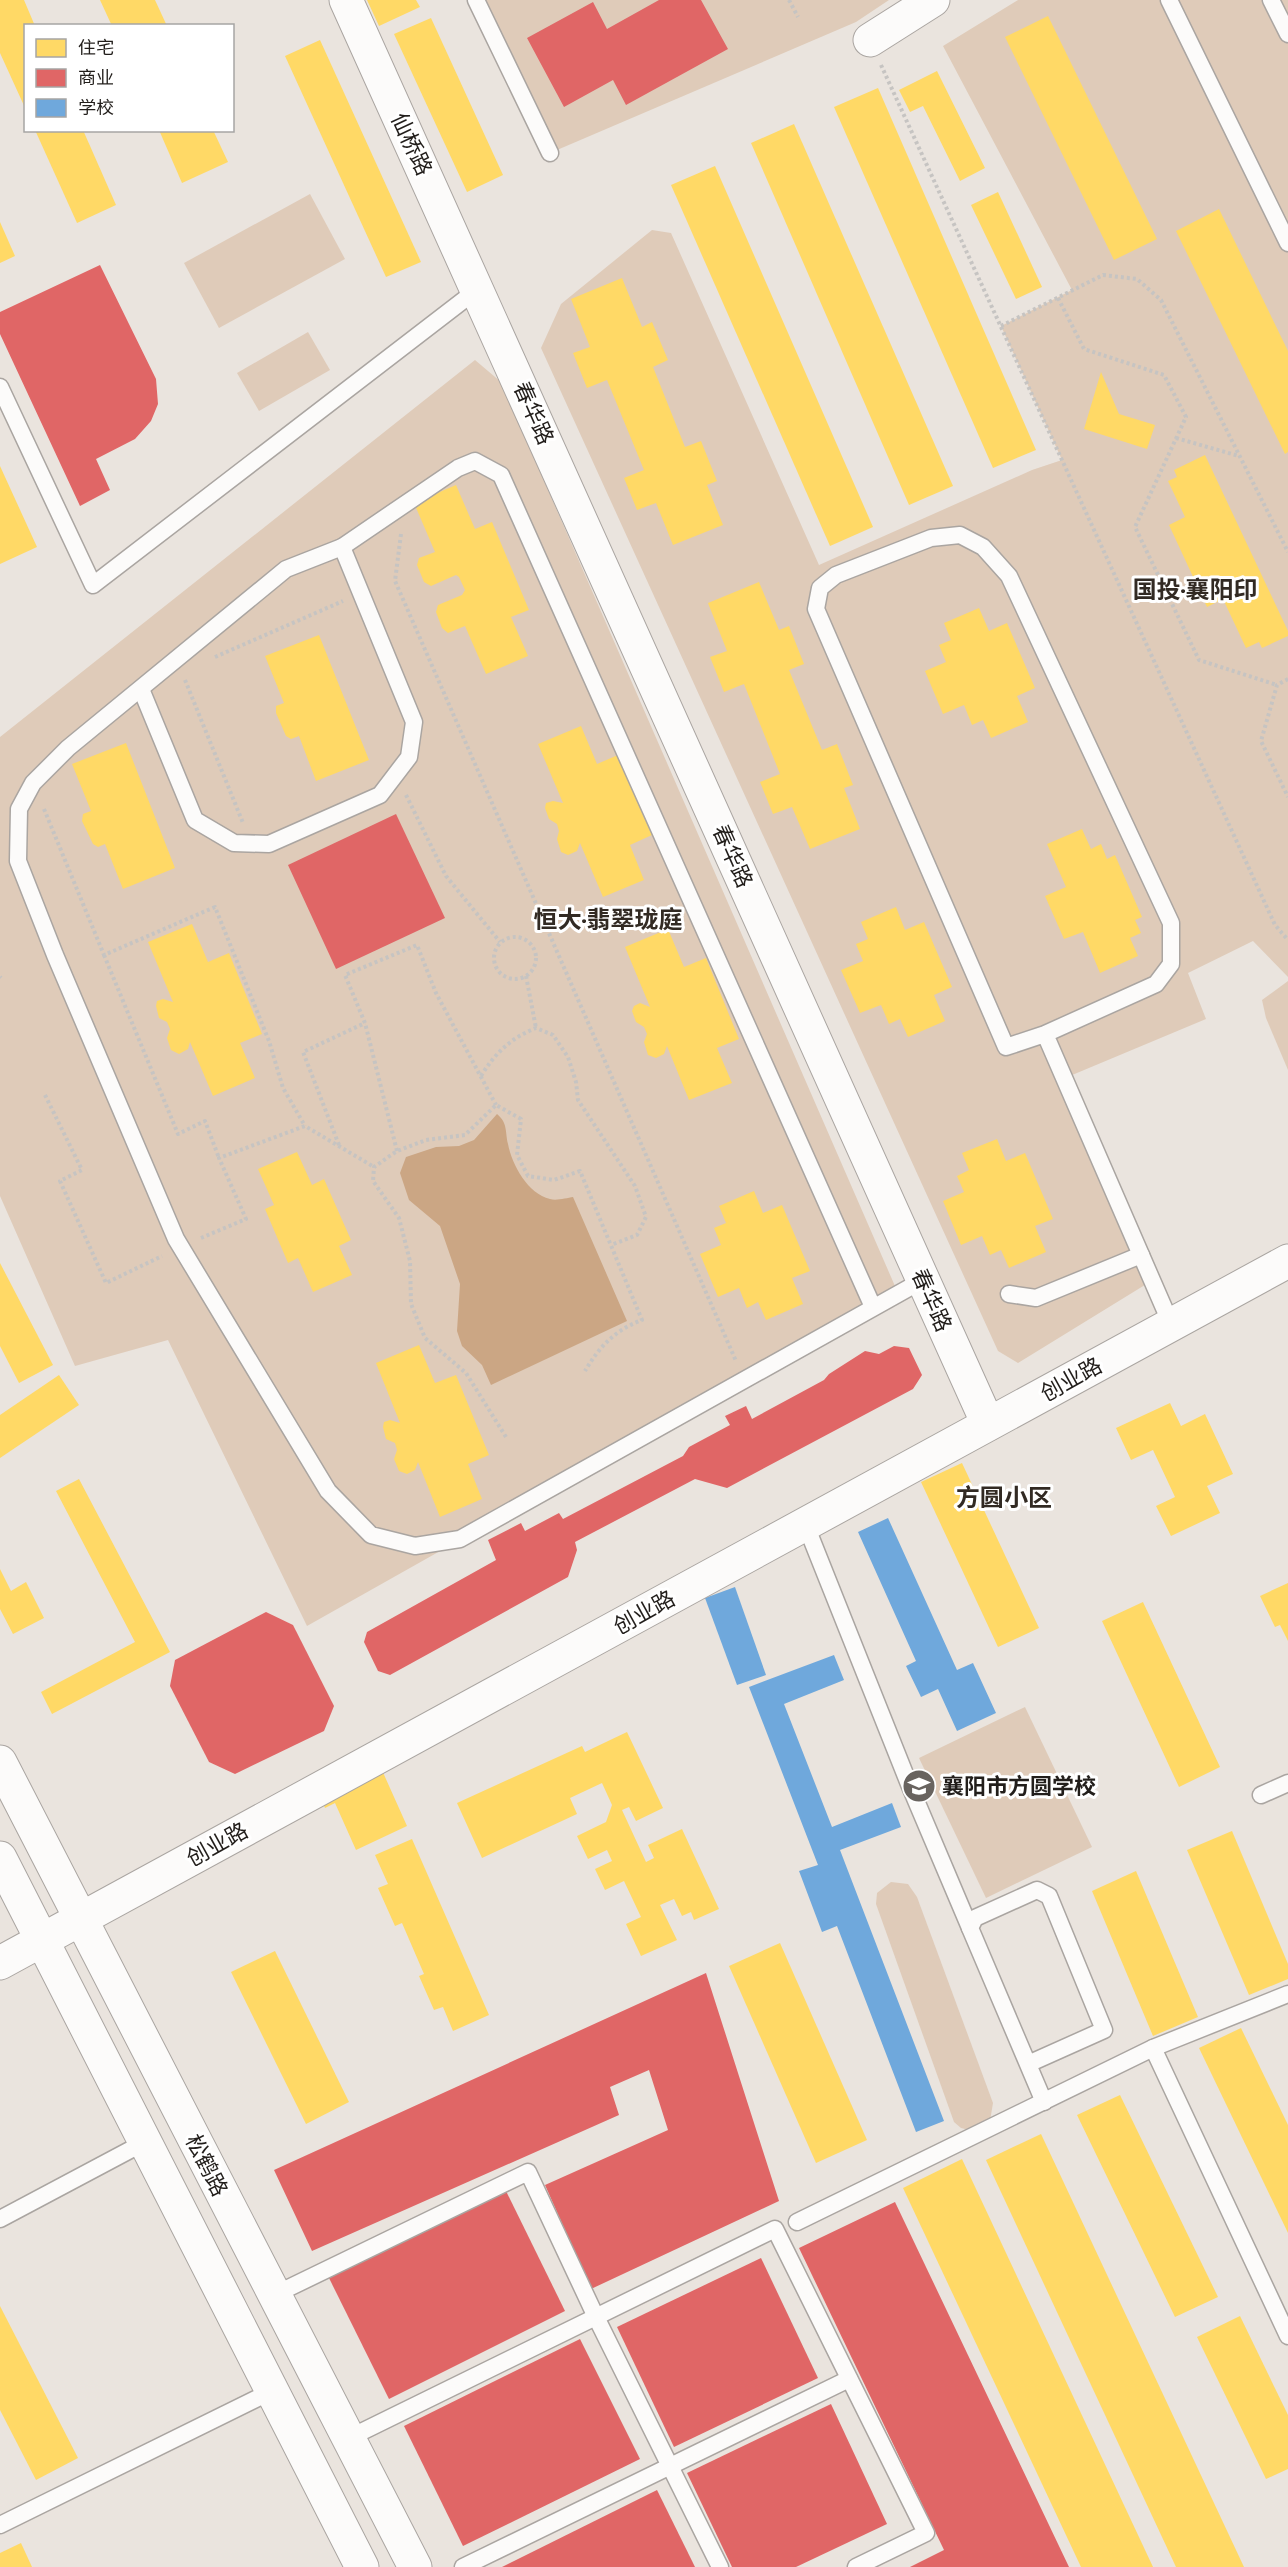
<svg xmlns="http://www.w3.org/2000/svg" width="1288" height="2567" font-family="Karla,'Noto Sans SC',sans-serif">
  <rect width="100%" height="100%" fill="#eae4de"/>
  <g fill="#dfcbb9">
    <path d="M 476,0 L 889,0 L 856,22 L 550,153 Z"/>
    <path d="M 1018,0 L 1288,0 L 1288,977 L 1253,941 L 1188,973 L 1206,1019 L 1065,1078 L 1153,1280 L 1018,1363 L 998,1351 L 541,348 L 561,304 L 652,230 L 671,233 L 819,565 L 1032,470 L 1062,460 L 1001,326 L 1072,290 L 943,46 Z"/>
    <path d="M 310,194 L 345,259 L 219,328 L 184,263 Z"/>
    <path d="M 308,332 L 330,370 L 259,411 L 237,373 Z"/>
    <path d="M 475,360 L 501,382 L 898,1293 L 307,1626 L 168,1340 L 75,1366 L 0,1196 L 0,737 Z"/>
    <path d="M 1288,981 L 1288,1070 L 1266,1018 L 1262,1000 Z"/>
    <path d="M 1025,1707 L 1092,1847 L 986,1898 L 919,1758 Z"/>
    <path d="M 891,1882 L 908,1884 L 917,1897 L 993,2103 L 990,2121 L 973,2131 L 961,2128 L 954,2122 L 876,1904 L 877,1893 Z"/>
  </g>
  <path fill="#cba684" d="M 497,1114 C 508,1123 505,1132 508,1144 C 512,1165 528,1194 550,1199 C 556,1201 567,1198 573,1197 L 627,1321 L 491,1385 L 482,1365 L 462,1346 L 457,1331 L 460,1284 L 440,1226 L 409,1200 L 400,1173 L 406,1157 L 436,1147 L 459,1146 L 474,1140 Z"/>
  <g fill="#ffd966">
    <path d="M 0,0 L 24,0 L 35,26 L 26,26 L 26,110 L 0,53 Z"/>
    <path d="M 100,0 L 155,0 L 167,26 L 112,26 Z"/>
    <path d="M 367,0 L 416,0 L 420,7 L 379,26 Z"/>
    <path d="M 1048,16 L 1157,239 L 1114,260 L 1005,37 Z"/>
    <path d="M 431,18 L 503,175 L 467,192 L 394,34 Z"/>
    <path d="M 320,40 L 421,262 L 386,277 L 285,56 Z"/>
    <path d="M 937,71 L 985,168 L 960,181 L 923,106 L 910,112 L 899,90 Z"/>
    <path d="M 878,88 L 1036,450 L 993,468 L 834,107 Z"/>
    <path d="M 794,124 L 953,486 L 909,505 L 751,143 Z"/>
    <path d="M 35,130 L 83,130 L 116,205 L 77,223 Z"/>
    <path d="M 159,130 L 213,130 L 228,162 L 182,183 Z"/>
    <path d="M 715,166 L 873,527 L 830,546 L 671,185 Z"/>
    <path d="M 998,192 L 1042,287 L 1016,299 L 971,205 Z"/>
    <path d="M 1219,209 L 1288,351 L 1288,452 L 1285,454 L 1176,231 Z"/>
    <path d="M 0,222 L 15,256 L 0,263 Z"/>
    <path d="M 622,278 L 642,327 L 652,322 L 668,360 L 653,367 L 685,447 L 701,441 L 717,481 L 707,485 L 723,525 L 673,545 L 656,503 L 637,510 L 624,478 L 644,470 L 607,380 L 587,388 L 573,353 L 590,347 L 571,299 Z"/>
    <path d="M 1101,372 L 1119,414 L 1155,425 L 1147,449 L 1084,429 Z"/>
    <path d="M 1205,455 L 1288,631 L 1288,636 L 1262,648 L 1259,642 L 1246,648 L 1223,599 L 1207,607 L 1169,525 L 1185,517 L 1168,481 L 1177,477 L 1174,470 Z"/>
    <path d="M 0,466 L 37,547 L 0,564 Z"/>
    <path d="M 456,485 L 475,529 L 492,522 L 529,610 L 511,617 L 528,656 L 486,674 L 465,626 L 448,633 L 442,628 L 436,612 L 438,605 L 462,595 L 465,590 L 459,577 L 456,575 L 431,586 L 424,582 L 417,565 L 419,558 L 435,552 L 414,503 Z"/>
    <path d="M 759,582 L 779,630 L 789,626 L 804,664 L 789,670 L 822,750 L 837,744 L 853,785 L 844,788 L 860,829 L 810,849 L 792,807 L 773,814 L 760,782 L 780,774 L 744,684 L 724,692 L 710,657 L 727,651 L 708,603 Z"/>
    <path d="M 979,608 L 989,631 L 1007,623 L 1035,688 L 1017,696 L 1028,722 L 991,738 L 983,720 L 972,725 L 964,705 L 943,714 L 925,671 L 946,662 L 939,645 L 951,640 L 944,623 Z"/>
    <path d="M 319,635 L 369,760 L 316,781 L 299,736 L 291,739 L 286,736 L 276,713 L 276,706 L 284,703 L 265,656 Z"/>
    <path d="M 581,726 L 597,764 L 618,755 L 652,835 L 630,845 L 644,880 L 603,897 L 580,843 L 577,851 L 568,855 L 561,852 L 557,839 L 559,831 L 557,824 L 549,819 L 545,808 L 546,803 L 553,801 L 563,803 L 538,744 Z"/>
    <path d="M 126,743 L 175,868 L 123,889 L 105,844 L 98,847 L 93,844 L 82,821 L 83,814 L 91,811 L 72,764 Z"/>
    <path d="M 1082,829 L 1091,849 L 1101,844 L 1107,859 L 1115,855 L 1142,917 L 1135,920 L 1141,933 L 1130,938 L 1138,956 L 1100,973 L 1083,932 L 1064,939 L 1045,896 L 1066,887 L 1047,844 Z"/>
    <path d="M 896,907 L 905,930 L 924,922 L 952,987 L 934,995 L 945,1021 L 908,1037 L 900,1019 L 889,1024 L 881,1005 L 860,1013 L 841,970 L 863,961 L 856,944 L 868,939 L 861,922 Z"/>
    <path d="M 192,924 L 208,962 L 229,953 L 262,1034 L 240,1043 L 255,1078 L 213,1096 L 190,1042 L 188,1049 L 179,1054 L 171,1050 L 167,1038 L 170,1029 L 167,1022 L 159,1018 L 156,1006 L 157,1001 L 163,999 L 173,1002 L 148,942 Z"/>
    <path d="M 668,929 L 684,967 L 706,958 L 739,1039 L 717,1048 L 732,1083 L 689,1100 L 667,1046 L 664,1054 L 656,1058 L 648,1055 L 644,1042 L 647,1034 L 644,1027 L 636,1022 L 632,1011 L 634,1006 L 640,1003 L 650,1007 L 625,947 Z"/>
    <path d="M 997,1139 L 1006,1161 L 1025,1153 L 1053,1219 L 1035,1226 L 1046,1252 L 1009,1268 L 1001,1250 L 990,1255 L 982,1236 L 961,1245 L 943,1201 L 964,1192 L 957,1176 L 969,1170 L 962,1153 Z"/>
    <path d="M 297,1152 L 312,1185 L 324,1179 L 351,1240 L 339,1246 L 352,1275 L 313,1292 L 298,1258 L 288,1263 L 265,1209 L 274,1205 L 258,1169 Z"/>
    <path d="M 754,1191 L 763,1213 L 782,1205 L 810,1271 L 792,1278 L 803,1304 L 766,1320 L 758,1302 L 747,1308 L 739,1288 L 718,1297 L 700,1254 L 721,1245 L 714,1228 L 726,1223 L 719,1206 Z"/>
    <path d="M 0,1263 L 53,1365 L 19,1383 L 0,1346 Z"/>
    <path d="M 419,1345 L 435,1383 L 456,1375 L 489,1455 L 468,1464 L 482,1499 L 440,1517 L 418,1462 L 415,1470 L 407,1474 L 399,1471 L 394,1459 L 397,1450 L 395,1443 L 386,1439 L 383,1427 L 384,1422 L 390,1420 L 400,1423 L 376,1363 Z"/>
    <path d="M 59,1375 L 79,1405 L 0,1458 L 0,1415 Z"/>
    <path d="M 1170,1403 L 1181,1426 L 1205,1414 L 1233,1474 L 1207,1486 L 1220,1513 L 1171,1536 L 1156,1506 L 1175,1497 L 1153,1450 L 1131,1460 L 1116,1428 Z"/>
    <path d="M 962,1463 L 1039,1628 L 998,1647 L 921,1482 Z"/>
    <path d="M 79,1479 L 170,1652 L 52,1714 L 41,1692 L 135,1642 L 56,1491 Z"/>
    <path d="M 0,1569 L 11,1591 L 26,1582 L 44,1618 L 13,1634 L 0,1609 Z"/>
    <path d="M 1288,1583 L 1288,1641 L 1280,1625 L 1275,1627 L 1260,1596 Z"/>
    <path d="M 1143,1602 L 1220,1767 L 1179,1787 L 1102,1621 Z"/>
    <path d="M 627,1732 L 663,1808 L 636,1821 L 629,1807 L 622,1810 L 646,1862 L 654,1858 L 648,1845 L 682,1829 L 719,1909 L 694,1920 L 691,1912 L 682,1916 L 674,1899 L 660,1905 L 677,1940 L 641,1956 L 626,1924 L 641,1917 L 624,1881 L 605,1890 L 595,1869 L 612,1861 L 607,1850 L 588,1859 L 577,1836 L 606,1822 L 612,1805 L 602,1783 L 570,1798 L 577,1814 L 482,1858 L 457,1803 L 582,1746 L 585,1752 Z"/>
    <path d="M 381,1768 L 407,1826 L 356,1850 L 335,1803 L 325,1808 L 320,1796 Z"/>
    <path d="M 1232,1831 L 1288,1964 L 1288,1979 L 1249,1995 L 1187,1850 Z"/>
    <path d="M 412,1839 L 489,2015 L 453,2031 L 443,2007 L 434,2010 L 419,1976 L 424,1974 L 402,1923 L 395,1926 L 378,1888 L 388,1884 L 375,1855 Z"/>
    <path d="M 1136,1871 L 1198,2017 L 1153,2036 L 1092,1891 Z"/>
    <path d="M 780,1943 L 867,2140 L 816,2163 L 729,1966 Z"/>
    <path d="M 275,1951 L 349,2102 L 306,2124 L 231,1972 Z"/>
    <path d="M 1241,2028 L 1288,2125 L 1288,2233 L 1199,2048 Z"/>
    <path d="M 1120,2095 L 1218,2297 L 1175,2317 L 1077,2115 Z"/>
    <path d="M 1041,2134 L 1244,2567 L 1176,2567 L 986,2160 Z"/>
    <path d="M 962,2159 L 1153,2567 L 1081,2567 L 903,2188 Z"/>
    <path d="M 0,2306 L 78,2458 L 36,2480 L 0,2410 Z"/>
    <path d="M 1240,2316 L 1288,2415 L 1288,2469 L 1266,2479 L 1197,2337 Z"/>
    <path d="M 21,2543 L 32,2567 L 0,2567 L 0,2553 Z"/>
  </g>
  <g fill="#e06666">
    <path d="M 659,0 L 701,0 L 728,49 L 626,105 L 613,80 L 564,107 L 527,38 L 593,2 L 607,29 Z"/>
    <path d="M 100,265 L 156,379 L 158,404 L 151,421 L 135,439 L 96,459 L 110,490 L 80,506 L 0,334 L 0,312 Z"/>
    <path d="M 396,814 L 445,918 L 336,969 L 288,865 Z"/>
    <path d="M 894,1346 L 909,1348 L 922,1375 L 913,1389 L 727,1488 L 695,1479 L 575,1542 L 577,1550 L 568,1577 L 390,1675 L 378,1671 L 364,1642 L 367,1632 L 496,1560 L 488,1540 L 521,1523 L 525,1531 L 559,1513 L 563,1519 L 683,1456 L 689,1447 L 730,1425 L 725,1416 L 746,1406 L 752,1419 L 824,1380 L 829,1374 L 865,1351 L 879,1354 Z"/>
    <path d="M 266,1612 L 293,1625 L 334,1706 L 324,1731 L 235,1774 L 209,1762 L 170,1686 L 175,1660 Z"/>
    <path d="M 706,1973 L 779,2201 L 591,2289 L 545,2185 L 668,2130 L 649,2070 L 610,2087 L 619,2115 L 312,2251 L 274,2170 Z"/>
    <path d="M 506,2191 L 565,2311 L 389,2399 L 329,2278 Z"/>
    <path d="M 895,2202 L 1069,2567 L 910,2567 L 944,2550 L 799,2248 Z"/>
    <path d="M 761,2258 L 818,2378 L 674,2447 L 617,2327 Z"/>
    <path d="M 580,2339 L 640,2459 L 463,2546 L 404,2426 Z"/>
    <path d="M 831,2404 L 887,2524 L 796,2567 L 732,2567 L 687,2473 Z"/>
    <path d="M 657,2490 L 695,2567 L 502,2567 Z"/>
  </g>
  <g fill="#6fa8dc">
    <path d="M 888,1518 L 957,1670 L 973,1663 L 996,1713 L 957,1731 L 938,1689 L 921,1697 L 906,1666 L 916,1661 L 858,1532 Z"/>
    <path d="M 735,1587 L 766,1675 L 737,1685 L 705,1598 Z"/>
    <path d="M 834,1655 L 844,1680 L 784,1704 L 832,1827 L 892,1803 L 901,1827 L 840,1850 L 944,2121 L 916,2132 L 837,1926 L 822,1932 L 799,1871 L 818,1865 L 749,1687 Z"/>
  </g>
  <g fill="none" stroke-linecap="round" stroke-linejoin="round">
    <g stroke="#aaa5a1" stroke-width="19">
      <g id="service">
        <path d="M 476,0 L 550,153"/>
        <path d="M 1169,0 L 1288,243"/>
        <path d="M 1271,0 L 1288,34"/>
        <path d="M 0,387 L 93,585 L 478,289"/>
        <path d="M 141,689 L 195,820 L 234,843 L 269,844 L 380,795 L 409,757 L 414,722 L 342,547"/>
        <path d="M 1045,1034 L 1006,1047 L 816,609 L 820,588 L 836,575 L 931,538 L 960,535 L 983,547 L 1009,576 L 1171,923 L 1171,964 L 1156,984 L 1045,1034 L 1171,1324"/>
        <path d="M 1009,1294 L 1036,1298 L 1141,1255"/>
        <path d="M 873,1307 L 501,475 L 475,461 L 458,468 L 342,547 L 286,569 L 68,748 L 33,783 L 19,809 L 18,861 L 55,955 L 176,1239 L 328,1491 L 371,1535 L 415,1546 L 460,1539 L 923,1280"/>
        <path d="M 805,1523 L 909,1784 L 970,1928"/>
        <path d="M 1261,1795 L 1288,1783"/>
        <path d="M 1153,2048 L 1288,2336"/>
        <path d="M 1028,2064 L 1104,2030 L 1049,1896 L 1037,1890 L 975,1918 L 970,1928 L 1044,2102"/>
        <path d="M 0,2219 L 145,2142"/>
        <path d="M 797,2222 L 1153,2048 L 1288,1994"/>
        <path d="M 274,2295 L 528,2172 L 596,2317 L 720,2567"/>
        <path d="M 349,2438 L 775,2229 L 926,2533 L 856,2567"/>
        <path d="M 0,2525 L 272,2391"/>
        <path d="M 463,2567 L 849,2379"/>
      </g>
    </g>
    <g stroke="#aaa5a1" stroke-width="35">
      <g id="minor">
        <path d="M 346,0 L 988,1424"/>
        <path d="M 870,40 L 933,0"/>
        <path d="M 0,1963 L 1288,1261"/>
      </g>
    </g>
    <g stroke="#aaa5a1" stroke-width="35">
      <g id="secondary">
        <path d="M 0,1762 L 415,2567"/>
        <path d="M 0,1858 L 362,2567"/>
      </g>
    </g>
    <g stroke="#c6c4c2" stroke-width="4" stroke-dasharray="3 3" stroke-linecap="butt">
      <path d="M 789,0 L 798,17"/>
      <path d="M 881,65 L 1275,925 L 1288,940"/>
      <path d="M 1058,298 L 1084,349 L 1164,375 L 1186,417 L 1135,527 L 1199,660 L 1277,685"/>
      <path d="M 1001,326 L 1103,275 L 1137,279 L 1161,300 L 1288,552"/>
      <path d="M 1176,438 L 1239,456"/>
      <path d="M 401,534 L 395,581 L 736,1361"/>
      <path d="M 215,657 L 343,601"/>
      <path d="M 1288,679 L 1277,685 L 1261,741 L 1288,797"/>
      <path d="M 185,680 L 243,823"/>
      <path d="M 406,795 L 446,876 L 500,942"/>
      <path d="M 44,809 L 104,955 L 215,907 L 269,1041 L 283,1088 L 305,1126"/>
      <circle cx="515" cy="958" r="21"/>
      <path d="M 104,955 L 178,1134 L 205,1121 L 219,1158"/>
      <path d="M 526,976 L 536,1028"/>
      <path d="M 0,977 L 1,978"/>
      <path d="M 481,1076 C 495,1053 511,1038 536,1028 L 553,1035 L 568,1057 L 576,1082 L 578,1100 L 635,1186 L 646,1217 L 637,1235 L 611,1245"/>
      <path d="M 45,1095 L 82,1170 L 60,1181 L 106,1283 L 162,1256"/>
      <path d="M 339,1145 L 303,1052 L 365,1023"/>
      <path d="M 397,1151 L 365,1023 L 345,975 L 417,945 L 436,993 L 496,1105"/>
      <path d="M 201,1238 L 246,1219 L 219,1158 L 305,1126 L 374,1167"/>
      <path d="M 506,1437 L 466,1373 L 425,1338 L 411,1304 L 410,1261 L 399,1218 L 373,1181 L 374,1167 L 397,1151 L 426,1140 L 465,1135 L 496,1105 L 521,1119 L 517,1155 L 528,1176 L 554,1180 L 580,1171 L 642,1320 C 615,1330 599,1347 585,1371"/>
    </g>
    <use href="#service" stroke="#fcfbfa" stroke-width="16"/>
    <use href="#minor" stroke="#fcfbfa" stroke-width="33"/>
    <use href="#secondary" stroke="#fcfbfa" stroke-width="33"/>
  </g>
  <defs>
    <g id="school-disc" transform="scale(1.725)"><circle r="9.5" fill="#68635f" stroke="#fff"/><path d="M0-5L7-2L0 1L-7-2ZM-4 1L0 2.5L4 1V4Q0 6-4 4Z" fill="#fff"/></g>
  </defs>
  <g fill-rule="evenodd">
    <use href="#school-disc" x="919" y="1786"/>
  </g>
  <g text-anchor="middle" stroke-width="6" stroke-linejoin="round" paint-order="stroke">
    <g font-size="22" fill="#221e1b" stroke="#fff">
      <text transform="translate(412 144) rotate(65)" y="8">仙桥路</text>
      <text transform="translate(534 413) rotate(66)" y="8">春华路</text>
      <text transform="translate(733 856) rotate(66)" y="8">春华路</text>
      <text transform="translate(932 1300) rotate(66)" y="8">春华路</text>
      <text transform="translate(1071 1379) rotate(-29)" y="8">创业路</text>
      <text transform="translate(644 1612) rotate(-29)" y="8">创业路</text>
      <text transform="translate(217 1844) rotate(-29)" y="8">创业路</text>
      <text transform="translate(207 2165) rotate(63)" y="8">松鹤路</text>
    </g>
    <g font-size="22" font-weight="bold" fill="#221e1b" stroke="#fff" text-anchor="start">
      <text x="942" y="1794">襄阳市方圆学校</text>
    </g>
    <g font-size="24" font-weight="bold" fill="#322a23" stroke="#fff">
      <text x="1195" y="598">国投·襄阳印</text>
      <text x="608" y="928">恒大·翡翠珑庭</text>
      <text x="1004" y="1506">方圆小区</text>
    </g>
  </g>
  <rect x="24" y="24" width="210" height="108" fill="#ffffff" stroke="#a7a5a4" stroke-width="1.5"/>
  <rect x="36" y="39" width="30" height="18" fill="#ffd966" stroke="#a7a5a4" stroke-width="1.5"/>
  <text x="78" y="54" font-size="18" fill="#221e1b">住宅</text>
  <rect x="36" y="69" width="30" height="18" fill="#e06666" stroke="#a7a5a4" stroke-width="1.5"/>
  <text x="78" y="84" font-size="18" fill="#221e1b">商业</text>
  <rect x="36" y="99" width="30" height="18" fill="#6fa8dc" stroke="#a7a5a4" stroke-width="1.5"/>
  <text x="78" y="114" font-size="18" fill="#221e1b">学校</text>
</svg>
